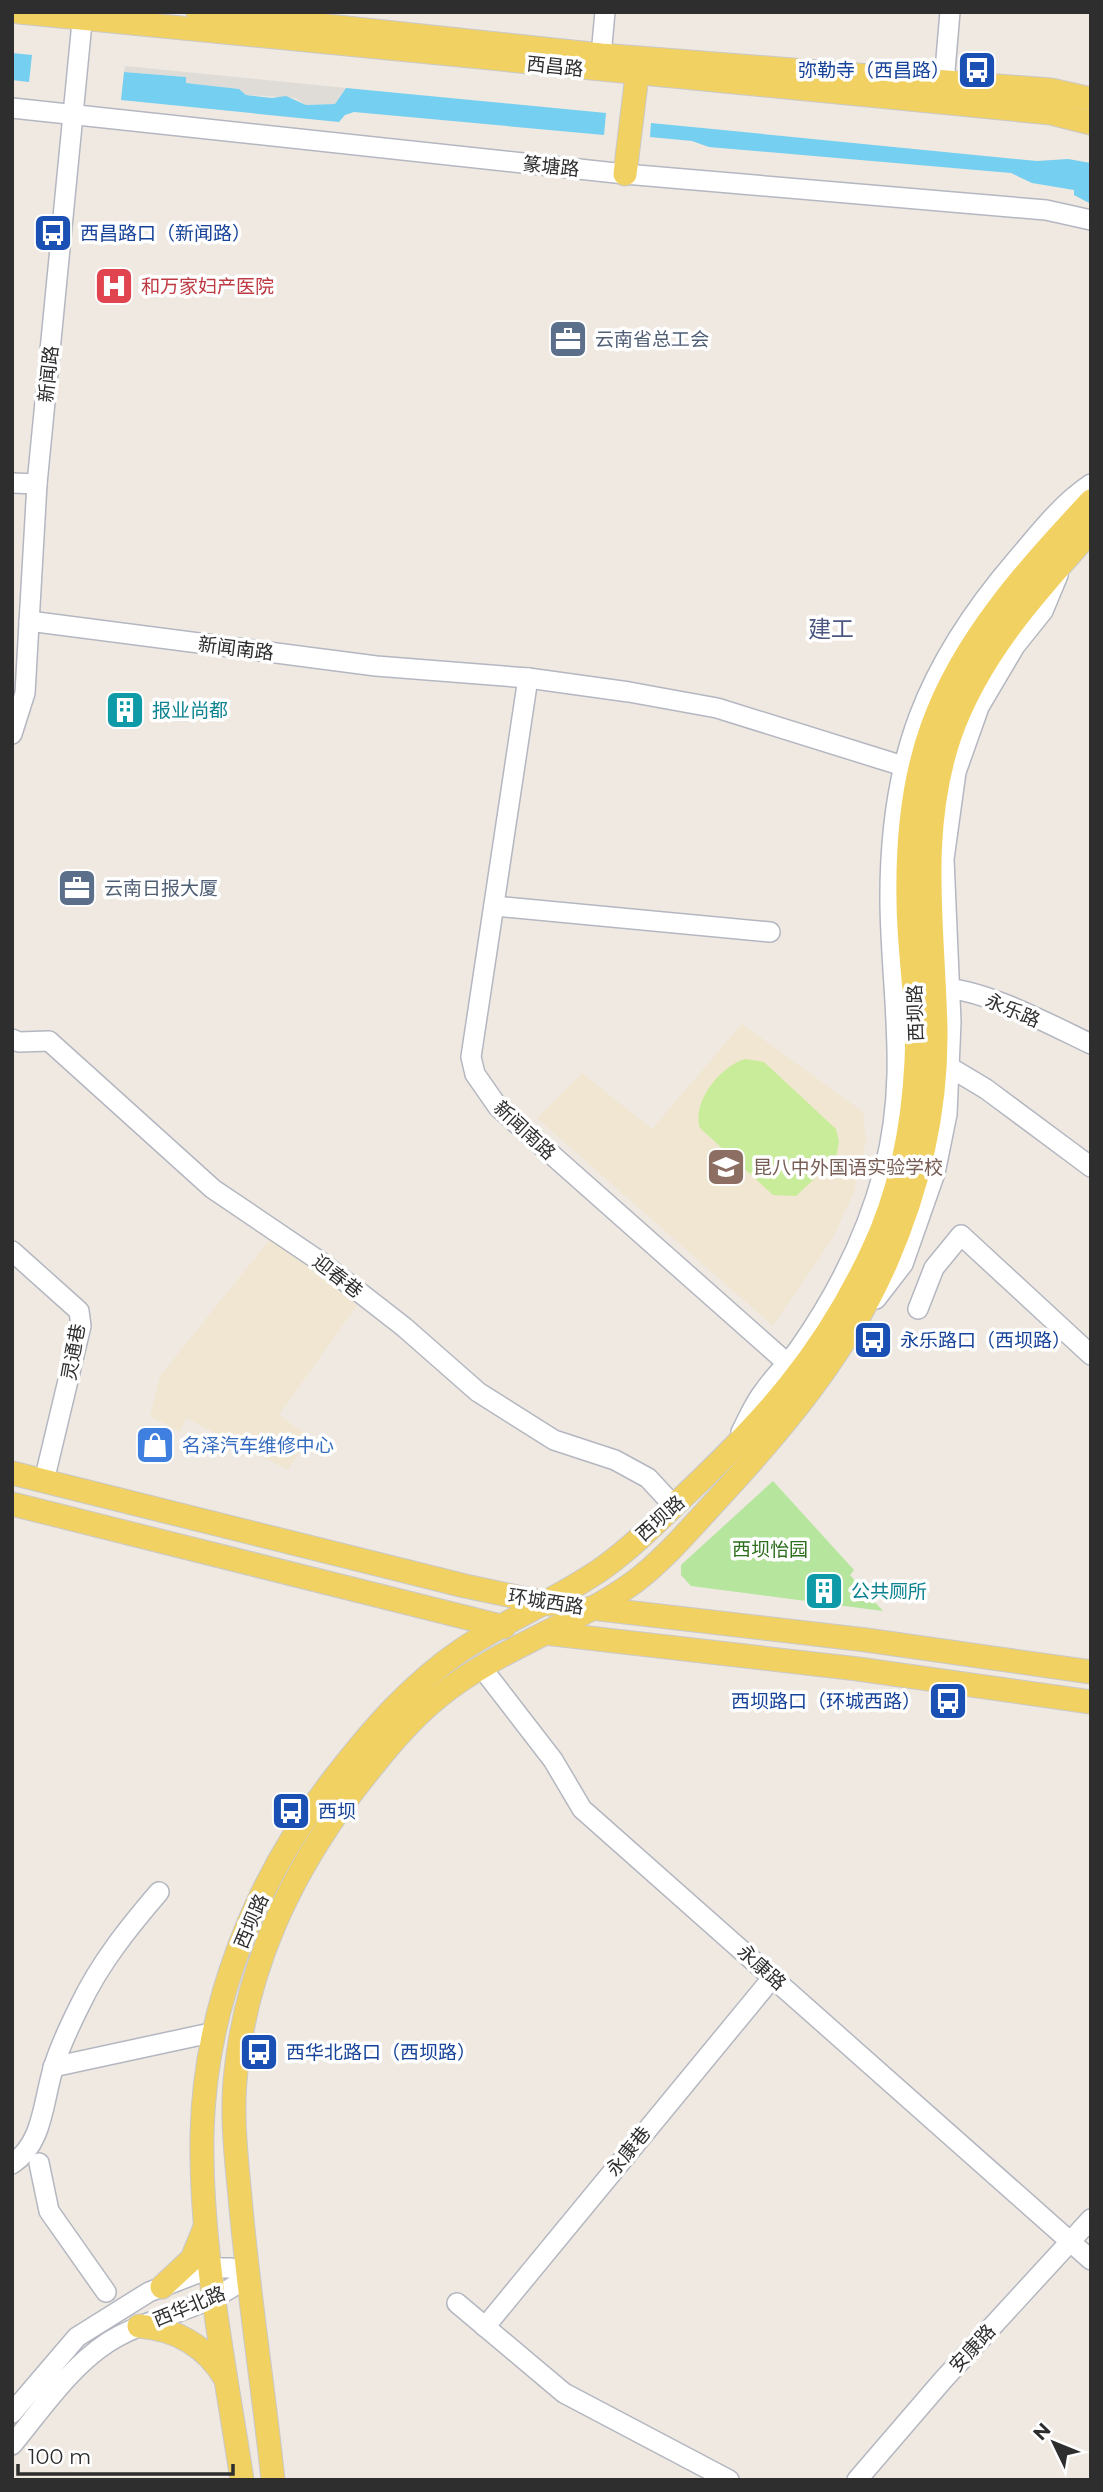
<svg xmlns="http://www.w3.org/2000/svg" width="1103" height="2492" font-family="Montserrat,'Noto Sans SC',sans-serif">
  <rect width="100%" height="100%" fill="#efe9e1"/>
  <g fill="#f0e6d1">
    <path d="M 742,1024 L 863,1112 L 866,1141 L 854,1193 L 832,1239 L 773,1326 L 537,1118 L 582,1073 L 652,1129 Z"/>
    <path d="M 271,1238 L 357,1305 L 279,1415 L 309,1437 L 288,1470 L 186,1418 L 180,1432 L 150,1416 L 160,1376 Z"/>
  </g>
  <path fill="#b6e59e" d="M 773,1481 L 854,1570 L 850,1575 L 883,1611 L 691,1586 L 681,1575 L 681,1565 Z"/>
  <path fill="#c9ec9a" d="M 746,1059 L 764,1062 L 836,1129 L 839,1141 L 836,1159 L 796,1196 L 773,1195 L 700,1128 C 691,1102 721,1065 746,1059 Z"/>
  <path fill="#dfdcd8" d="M 125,66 L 346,88 L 335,104 L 306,105 L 295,98 L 246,95 L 239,89 L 186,83 L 186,77 L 124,72 Z"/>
  <g fill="#75cff0">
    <path d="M 12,53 L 32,55 L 29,82 L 12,80 Z"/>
    <path d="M 124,72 L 186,77 L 186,83 L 239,89 L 246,95 L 272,98 L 286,96 L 306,105 L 335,104 L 346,88 L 606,113 L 604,135 L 354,112 L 345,115 L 339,122 L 121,100 Z"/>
    <path d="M 651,123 L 1037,161 L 1068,159 L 1091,163 L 1091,204 L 1074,195 L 1074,190 L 1032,183 L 1011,173 L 709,147 L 692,141 L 650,137 Z"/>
  </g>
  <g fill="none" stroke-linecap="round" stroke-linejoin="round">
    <g stroke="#b4b7c1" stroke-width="22">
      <g id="minor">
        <path d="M 601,55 L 605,12"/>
        <path d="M 944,82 L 950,12"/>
        <path d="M 12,108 L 625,174 L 1046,210 L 1091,220"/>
        <path d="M 12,483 L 37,484"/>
        <path d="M 29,621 L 376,666 L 528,678 L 629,692 L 717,708 L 903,766"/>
        <path d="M 528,678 L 471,1057 L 475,1074 L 498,1107 L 787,1363"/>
        <path d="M 12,734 L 25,693 L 37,484 L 83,12"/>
        <path d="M 494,906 L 770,932"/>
        <path d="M 937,988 C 979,986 1051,1025 1091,1044"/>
        <path d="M 12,1039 L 19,1042 L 49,1041 L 213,1189 L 318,1260 L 404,1327 L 478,1392 L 554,1440 L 615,1460 L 648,1478 L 674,1506"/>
        <path d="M 951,1068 L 986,1089 L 1091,1167"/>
        <path d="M 12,1251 L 79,1311 L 81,1326 L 44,1481"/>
        <path d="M 876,1299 L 903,1264 L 935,1173 L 947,1114 L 951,1022 L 944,859 L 956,772 L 979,707 L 1015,646 L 1043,611 L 1058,575"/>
        <path d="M 918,1309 L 934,1268 L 961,1235 L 1091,1355"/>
        <path d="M 741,1432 C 748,1419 754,1403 764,1391 C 774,1376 787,1365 798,1350 C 836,1296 867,1234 884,1170 C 909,1076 891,995 890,902 C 889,760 925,666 1017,559 C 1040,532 1061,504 1091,484"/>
        <path d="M 482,1668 L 553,1760 L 582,1809 L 1091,2260"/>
        <path d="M 53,2067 L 215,2032"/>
        <path d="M 39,2163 L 49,2211 L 106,2292"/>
        <path d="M 12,2164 C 43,2144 43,2102 53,2069 C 59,2048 70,2025 80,2005 C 100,1963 129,1927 159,1892"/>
        <path d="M 457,2303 L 564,2393 L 729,2480"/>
        <path d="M 485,2327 L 773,1977"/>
        <path d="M 12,2413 L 77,2337 L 149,2292 L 211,2268 L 231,2268 L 247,2276 C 209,2310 150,2315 107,2343 C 69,2368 41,2410 12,2445"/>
        <path d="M 857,2480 L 943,2380 L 1091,2219"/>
      </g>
    </g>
    <g stroke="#c9c9c9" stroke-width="25">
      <g id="major">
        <path d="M 19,12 L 1051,113 L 1091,123"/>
        <path d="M 198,12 L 601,55 L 1051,90 L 1091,99"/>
        <path d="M 625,174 L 637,75"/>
        <path d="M 12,1473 L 465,1586 L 550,1604"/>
        <path d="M 12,1504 L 504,1627"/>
        <path d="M 591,1608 L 866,1640 L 1091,1672"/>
        <path d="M 545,1633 L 858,1669 L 1091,1702"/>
        <path d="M 162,2287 L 192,2259 L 205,2227"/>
        <path d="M 139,2326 C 176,2329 206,2346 225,2378"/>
        <path d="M 242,2480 C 225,2366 200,2249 202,2134 C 205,2006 255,1880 333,1780 C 371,1731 411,1684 463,1649 C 508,1619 559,1599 603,1568 C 631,1548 657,1522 682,1498 C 765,1420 823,1356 872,1252 C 900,1193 913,1126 916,1061 C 919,1007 908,953 908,899 C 907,841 912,782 932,727 C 963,639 1028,569 1091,501"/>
        <path d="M 273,2480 C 263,2385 248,2291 240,2197 C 236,2155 231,2113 236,2071 C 247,1966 290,1875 353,1791 C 378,1759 405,1724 437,1698 C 495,1650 571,1627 633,1583 C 663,1561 689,1530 714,1503 C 781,1431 846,1354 886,1263 C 918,1190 937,1110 936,1030 C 934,930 917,834 950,736 C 978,656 1035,593 1091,531"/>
      </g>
    </g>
    <use href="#minor" stroke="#fff" stroke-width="19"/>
    <use href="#major" stroke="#f2d163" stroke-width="23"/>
  </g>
  <defs>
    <g id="bus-square" transform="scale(2.0125)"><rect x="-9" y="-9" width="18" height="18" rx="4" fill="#1a4fb4" stroke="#fff"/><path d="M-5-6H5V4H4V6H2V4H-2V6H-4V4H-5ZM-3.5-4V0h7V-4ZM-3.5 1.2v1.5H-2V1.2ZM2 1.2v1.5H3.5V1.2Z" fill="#fff"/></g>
    <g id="hospital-square" transform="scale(2.0125)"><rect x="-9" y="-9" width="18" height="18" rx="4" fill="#e0444e" stroke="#fff"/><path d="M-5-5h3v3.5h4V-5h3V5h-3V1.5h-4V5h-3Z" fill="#fff"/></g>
    <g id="office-square" transform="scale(2.0125)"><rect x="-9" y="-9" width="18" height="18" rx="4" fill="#5c6f8a" stroke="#fff"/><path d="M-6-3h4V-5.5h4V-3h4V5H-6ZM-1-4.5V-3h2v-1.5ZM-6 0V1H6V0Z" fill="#fff"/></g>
    <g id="building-square" transform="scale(2.0125)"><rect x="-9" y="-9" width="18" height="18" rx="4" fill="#0f9aa8" stroke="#fff"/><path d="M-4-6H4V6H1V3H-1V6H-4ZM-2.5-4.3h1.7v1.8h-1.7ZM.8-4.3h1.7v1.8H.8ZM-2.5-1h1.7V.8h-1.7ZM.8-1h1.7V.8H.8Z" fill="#fff"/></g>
    <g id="school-square" transform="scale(2.0125)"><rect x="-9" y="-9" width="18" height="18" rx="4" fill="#8d6e63" stroke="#fff"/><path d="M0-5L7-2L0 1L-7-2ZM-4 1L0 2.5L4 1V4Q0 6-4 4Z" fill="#fff"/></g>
    <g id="shop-square" transform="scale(2.0125)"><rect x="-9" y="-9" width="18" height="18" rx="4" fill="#3f7fe0" stroke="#fff"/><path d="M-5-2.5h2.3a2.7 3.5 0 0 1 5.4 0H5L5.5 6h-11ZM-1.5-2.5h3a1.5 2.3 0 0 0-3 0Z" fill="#fff"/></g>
  </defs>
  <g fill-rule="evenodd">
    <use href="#bus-square" x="977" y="70"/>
    <use href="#bus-square" x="53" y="233"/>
    <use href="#hospital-square" x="114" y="286"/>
    <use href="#office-square" x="568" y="339"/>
    <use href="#building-square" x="125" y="710"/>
    <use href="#office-square" x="77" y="888"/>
    <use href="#school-square" x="726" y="1167"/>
    <use href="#bus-square" x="873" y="1340"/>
    <use href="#shop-square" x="155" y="1445"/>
    <use href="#building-square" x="824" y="1591"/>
    <use href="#bus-square" x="948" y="1701"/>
    <use href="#bus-square" x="291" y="1811"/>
    <use href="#bus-square" x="259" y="2052"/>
  </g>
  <g text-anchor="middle" stroke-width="7" stroke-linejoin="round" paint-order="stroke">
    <g font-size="19" fill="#2e2e2e" stroke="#fff">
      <text transform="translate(555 66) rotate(6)" y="7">西昌路</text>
      <text transform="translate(551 166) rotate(6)" y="7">篆塘路</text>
      <text transform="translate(48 374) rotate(-84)" y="7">新闻路</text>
      <text transform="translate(236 648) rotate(7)" y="7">新闻南路</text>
      <text transform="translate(1013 1010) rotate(23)" y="7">永乐路</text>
      <text transform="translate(915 1013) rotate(-92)" y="7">西坝路</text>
      <text transform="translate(525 1130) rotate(43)" y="7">新闻南路</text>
      <text transform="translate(338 1276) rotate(38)" y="7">迎春巷</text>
      <text transform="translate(73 1352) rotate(-80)" y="7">灵通巷</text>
      <text transform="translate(660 1518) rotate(-42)" y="7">西坝路</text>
      <text transform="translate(546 1601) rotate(9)" y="7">环城西路</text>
      <text transform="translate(251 1921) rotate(-67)" y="7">西坝路</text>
      <text transform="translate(762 1967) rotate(42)" y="7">永康路</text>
      <text transform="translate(628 2151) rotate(-51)" y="7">永康巷</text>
      <text transform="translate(189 2306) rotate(-22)" y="7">西华北路</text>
      <text transform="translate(972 2348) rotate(-47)" y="7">安康路</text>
    </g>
    <g font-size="19" fill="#164399" stroke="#fff" text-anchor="start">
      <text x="950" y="77" text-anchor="end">弥勒寺（西昌路）</text>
      <text x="80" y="240">西昌路口（新闻路）</text>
      <text x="900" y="1347">永乐路口（西坝路）</text>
      <text x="921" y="1708" text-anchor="end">西坝路口（环城西路）</text>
      <text x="318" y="1818">西坝</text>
      <text x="286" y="2059">西华北路口（西坝路）</text>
    </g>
    <g font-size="19" fill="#be3a42" stroke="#fff" text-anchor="start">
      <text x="141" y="293">和万家妇产医院</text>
    </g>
    <g font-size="19" fill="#4e5e75" stroke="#fff" text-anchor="start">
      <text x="595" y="346">云南省总工会</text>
      <text x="104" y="895">云南日报大厦</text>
    </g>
    <g font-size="19" fill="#0d838f" stroke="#fff" text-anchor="start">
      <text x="152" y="717">报业尚都</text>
      <text x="851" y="1598">公共厕所</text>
    </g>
    <g font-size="19" fill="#785e54" stroke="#fff" text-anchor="start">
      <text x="753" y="1174">昆八中外国语实验学校</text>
    </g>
    <g font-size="19" fill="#366cbe" stroke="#fff" text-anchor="start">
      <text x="182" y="1452">名泽汽车维修中心</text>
    </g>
    <g font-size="19" fill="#2c6e1b" stroke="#fff">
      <text x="770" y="1556">西坝怡园</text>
    </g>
    <g font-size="23" fill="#4d5680" stroke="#fff">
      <text x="831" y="637">建工</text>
    </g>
  </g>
  <rect width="1103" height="2492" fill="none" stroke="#2e2e2e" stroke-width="28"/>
  <g transform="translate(1054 2443) rotate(313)" stroke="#ffffff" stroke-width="5" paint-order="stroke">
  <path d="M0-5L12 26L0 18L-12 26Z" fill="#2e2e2e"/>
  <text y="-10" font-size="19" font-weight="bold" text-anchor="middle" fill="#2e2e2e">N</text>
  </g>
  <path d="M18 2464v10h215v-10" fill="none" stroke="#2e2e2e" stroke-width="3.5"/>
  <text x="28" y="2464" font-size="21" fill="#2e2e2e" stroke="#ffffff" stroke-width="5" paint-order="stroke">100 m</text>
</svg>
